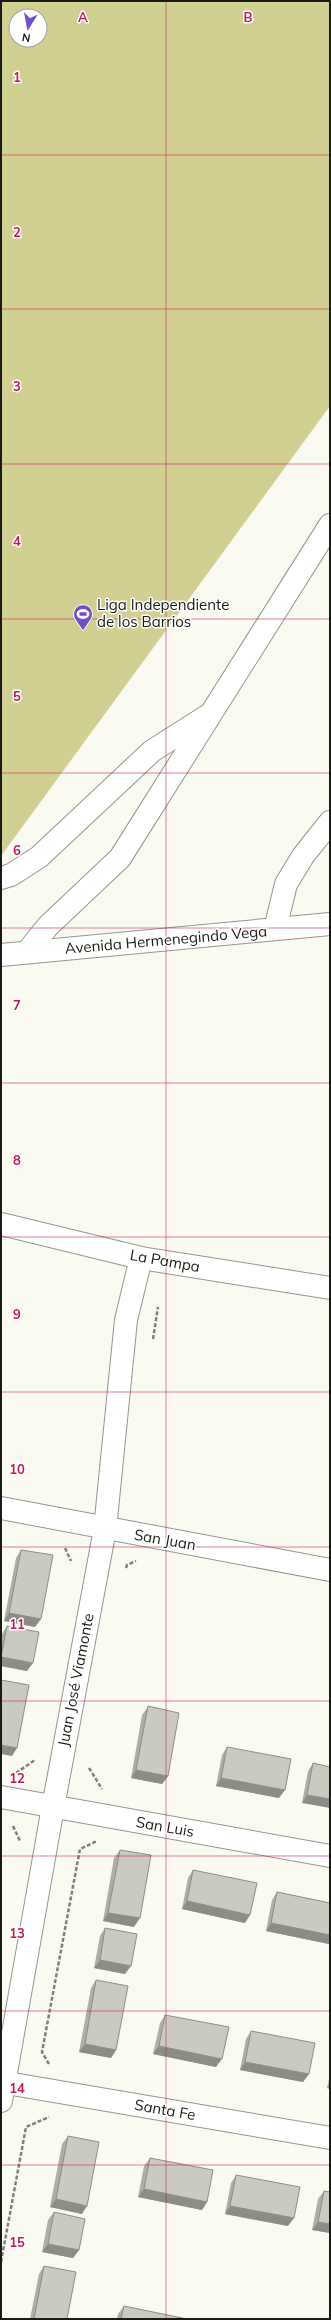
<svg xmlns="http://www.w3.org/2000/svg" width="331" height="2320" font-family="Mulish,sans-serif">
  <rect width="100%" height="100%" fill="#fafaf1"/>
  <path fill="#d2cf93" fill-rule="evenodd" d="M 1,1 L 330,1 L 330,406 L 1,856 ZM 16,16 L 40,16 L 40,40 L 16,40 Z"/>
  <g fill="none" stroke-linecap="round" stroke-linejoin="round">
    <g stroke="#95958c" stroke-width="24">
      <g id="minor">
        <path d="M 1,878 L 11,875 L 39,857 L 152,751 L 207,716"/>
        <path d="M 275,929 L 286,884 L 303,856 L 330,822"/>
        <path d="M 27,952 L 48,926 L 120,858 L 330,525"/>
        <path d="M 1,1224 L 141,1258 L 330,1288"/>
        <path d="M 1,1508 L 330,1570"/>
        <path d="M 1,1797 L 330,1856"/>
        <path d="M 1,2082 L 330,2138"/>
        <path d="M 1,2101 L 53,1807 L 105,1529 L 126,1320 L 141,1258"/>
      </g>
    </g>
    <g stroke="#95958c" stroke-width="24">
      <path id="tertiary" d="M 1,955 L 330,924"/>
    </g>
    <g stroke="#80807b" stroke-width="2.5" stroke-dasharray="4 2" stroke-linecap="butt">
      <path d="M 153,1339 L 158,1307"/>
      <path d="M 65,1548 L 71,1561"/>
      <path d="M 126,1568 L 127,1565 L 136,1561"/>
      <path d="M 89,1768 L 102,1789"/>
      <path d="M 16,1773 L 35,1760"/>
      <path d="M 13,1826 L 20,1841"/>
      <path d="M 49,2064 L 42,2052 L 80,1849 L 97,1841"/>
      <path d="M 1,2262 L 26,2127 L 49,2117"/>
    </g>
    <use href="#minor" stroke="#fff" stroke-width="22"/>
    <use href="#tertiary" stroke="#fff" stroke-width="22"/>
  </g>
  <g fill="#aeaea6">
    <path d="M 21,1550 L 35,1627 L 4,1621 L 16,1558 Z"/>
    <path d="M 7,1626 L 27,1671 L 1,1666 L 1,1637 L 2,1634 Z"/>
    <path d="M 148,1707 L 168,1776 L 162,1784 L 131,1778 L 142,1715 Z"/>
    <path d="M 227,1747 L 279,1798 L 216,1786 L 222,1755 Z"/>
    <path d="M 313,1763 L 330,1767 L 302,1803 L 308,1771 Z"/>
    <path d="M 120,1850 L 134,1927 L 103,1921 L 114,1858 Z"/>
    <path d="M 193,1870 L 245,1923 L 182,1909 L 188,1878 Z"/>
    <path d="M 277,1892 L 330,1903 L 330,1942 L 329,1944 L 266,1931 L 272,1900 Z"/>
    <path d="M 105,1928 L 125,1974 L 94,1968 L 100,1936 Z"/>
    <path d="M 96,1980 L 116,2050 L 111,2058 L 79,2052 L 91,1988 Z"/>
    <path d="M 165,2015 L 216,2067 L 153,2054 L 160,2023 Z"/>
    <path d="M 251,2031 L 309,2074 L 303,2082 L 240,2070 L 246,2039 Z"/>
    <path d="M 330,2074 L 330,2089 L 327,2088 Z"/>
    <path d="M 68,2136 L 82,2214 L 50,2207 L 62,2144 Z"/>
    <path d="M 150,2158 L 207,2202 L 202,2210 L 138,2197 L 144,2166 Z"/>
    <path d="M 236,2175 L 288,2226 L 225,2214 L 231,2183 Z"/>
    <path d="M 324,2191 L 330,2192 L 330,2233 L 312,2230 L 318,2199 Z"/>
    <path d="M 54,2212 L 79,2250 L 73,2258 L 42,2252 L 48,2220 Z"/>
    <path d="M 44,2266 L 67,2319 L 30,2319 L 39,2274 Z"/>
    <path d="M 124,2306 L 187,2319 L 117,2319 L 118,2314 Z"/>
  </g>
  <g fill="#8d8d87">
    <path d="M 9,1613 L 41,1619 L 35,1627 L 4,1621 Z"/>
    <path d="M 1,1657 L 33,1663 L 27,1671 L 1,1666 Z"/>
    <path d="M 1,1745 L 17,1748 L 12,1756 L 1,1754 Z"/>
    <path d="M 136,1770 L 168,1776 L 162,1784 L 131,1778 Z"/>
    <path d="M 221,1778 L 285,1790 L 279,1798 L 216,1786 Z"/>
    <path d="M 307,1795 L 330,1799 L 330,1808 L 302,1803 Z"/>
    <path d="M 187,1901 L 250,1915 L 245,1923 L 182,1909 Z"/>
    <path d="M 108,1913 L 140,1918 L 134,1927 L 103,1921 Z"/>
    <path d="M 271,1923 L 330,1935 L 330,1942 L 329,1944 L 266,1931 Z"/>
    <path d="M 100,1960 L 131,1966 L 125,1974 L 94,1968 Z"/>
    <path d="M 85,2044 L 116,2050 L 111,2058 L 79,2052 Z"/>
    <path d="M 159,2046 L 222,2059 L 216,2067 L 153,2054 Z"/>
    <path d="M 245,2062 L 309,2074 L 303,2082 L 240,2070 Z"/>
    <path d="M 330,2084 L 330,2089 L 327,2088 Z"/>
    <path d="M 144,2189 L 207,2202 L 202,2210 L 138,2197 Z"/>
    <path d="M 56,2199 L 87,2206 L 82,2214 L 50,2207 Z"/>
    <path d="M 230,2206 L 294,2218 L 288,2226 L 225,2214 Z"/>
    <path d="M 318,2222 L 330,2224 L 330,2233 L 312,2230 Z"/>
    <path d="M 48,2244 L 79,2250 L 73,2258 L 42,2252 Z"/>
  </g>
  <g fill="#cacac1" stroke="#8d8d87">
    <path d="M 21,1550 L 53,1555 L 41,1619 L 9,1613 Z"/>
    <path d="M 7,1626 L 39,1632 L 33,1663 L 1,1657 Z"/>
    <path d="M 1,1680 L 29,1685 L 17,1748 L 1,1745 Z"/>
    <path d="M 148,1706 L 179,1713 L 168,1776 L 136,1770 Z"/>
    <path d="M 227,1747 L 291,1759 L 285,1790 L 221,1778 Z"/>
    <path d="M 313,1763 L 330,1767 L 330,1799 L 307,1795 Z"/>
    <path d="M 120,1850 L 151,1855 L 140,1918 L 108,1913 Z"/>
    <path d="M 193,1870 L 257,1883 L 250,1915 L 187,1901 Z"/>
    <path d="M 277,1892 L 330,1903 L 330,1935 L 271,1923 Z"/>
    <path d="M 105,1928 L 137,1934 L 131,1966 L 100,1960 Z"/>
    <path d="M 96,1980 L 128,1986 L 116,2050 L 85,2044 Z"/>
    <path d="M 165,2015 L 229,2027 L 222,2059 L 159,2046 Z"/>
    <path d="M 251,2031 L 315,2043 L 309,2074 L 245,2062 Z"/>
    <path d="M 68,2136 L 99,2142 L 87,2206 L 56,2199 Z"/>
    <path d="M 150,2158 L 213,2170 L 207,2202 L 144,2189 Z"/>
    <path d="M 236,2175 L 300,2187 L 294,2218 L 230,2206 Z"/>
    <path d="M 324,2191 L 330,2192 L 330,2224 L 318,2222 Z"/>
    <path d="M 54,2212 L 85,2219 L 79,2250 L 48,2244 Z"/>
    <path d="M 44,2266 L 76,2272 L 67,2319 L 34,2319 Z"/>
    <path d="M 124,2306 L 187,2319 L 121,2319 Z"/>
  </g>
  <path fill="none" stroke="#c2185b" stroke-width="1" stroke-opacity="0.55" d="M 166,1 L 166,2319M 1,155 L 330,155M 1,309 L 330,309M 1,464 L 330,464M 1,619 L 330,619M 1,773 L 330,773M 1,928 L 330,928M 1,1083 L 330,1083M 1,1237 L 330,1237M 1,1392 L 330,1392M 1,1547 L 330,1547M 1,1701 L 330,1701M 1,1856 L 330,1856M 1,2011 L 330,2011M 1,2165 L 330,2165"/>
  <defs>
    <g id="stadium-pin" transform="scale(1)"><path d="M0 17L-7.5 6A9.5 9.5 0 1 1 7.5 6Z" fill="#714ec7" stroke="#fffffe"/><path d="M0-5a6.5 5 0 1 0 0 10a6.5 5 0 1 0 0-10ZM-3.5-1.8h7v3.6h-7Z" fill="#fff"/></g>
  </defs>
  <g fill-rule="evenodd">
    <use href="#stadium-pin" x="83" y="614"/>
  </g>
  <g text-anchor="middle" stroke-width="3" stroke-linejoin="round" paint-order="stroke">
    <g font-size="15" fill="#1a1a17" stroke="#fffffe" text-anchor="start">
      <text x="97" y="610">Liga Independiente<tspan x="97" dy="17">de los Barrios</tspan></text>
    </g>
    <g font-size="15" fill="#1a1a17" stroke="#fffffe">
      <text transform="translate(166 940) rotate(-5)" y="5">Avenida Hermenegindo Vega</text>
      <text transform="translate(165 1261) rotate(10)" y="5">La Pampa</text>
      <text transform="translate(165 1540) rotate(10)" y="5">San Juan</text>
      <text transform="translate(76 1680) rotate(-79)" y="5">Juan José Viamonte</text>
      <text transform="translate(165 1827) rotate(10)" y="5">San Luis</text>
      <text transform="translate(165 2110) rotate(10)" y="5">Santa Fe</text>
    </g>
  </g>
  <g font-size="13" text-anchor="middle" font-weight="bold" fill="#c2185b" stroke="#fffffe" stroke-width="3" stroke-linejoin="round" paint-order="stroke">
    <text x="83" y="22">A</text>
    <text x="248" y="22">B</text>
    <text x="17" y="82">1</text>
    <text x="17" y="237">2</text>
    <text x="17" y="391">3</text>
    <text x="17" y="546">4</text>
    <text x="17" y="701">5</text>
    <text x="17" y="855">6</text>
    <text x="17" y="1010">7</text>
    <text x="17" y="1165">8</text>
    <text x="17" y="1319">9</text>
    <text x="17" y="1474">10</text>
    <text x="17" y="1629">11</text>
    <text x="17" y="1783">12</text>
    <text x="17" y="1938">13</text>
    <text x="17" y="2093">14</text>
    <text x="17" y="2247">15</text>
  </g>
  <rect width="331" height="2320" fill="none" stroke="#1a1a17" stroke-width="4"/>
  <g transform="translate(28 28) rotate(191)"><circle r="19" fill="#fffffe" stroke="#a3a3a2"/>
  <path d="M0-3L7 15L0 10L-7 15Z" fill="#714ec7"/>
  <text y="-6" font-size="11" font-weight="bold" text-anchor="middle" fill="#1a1a17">N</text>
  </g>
</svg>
